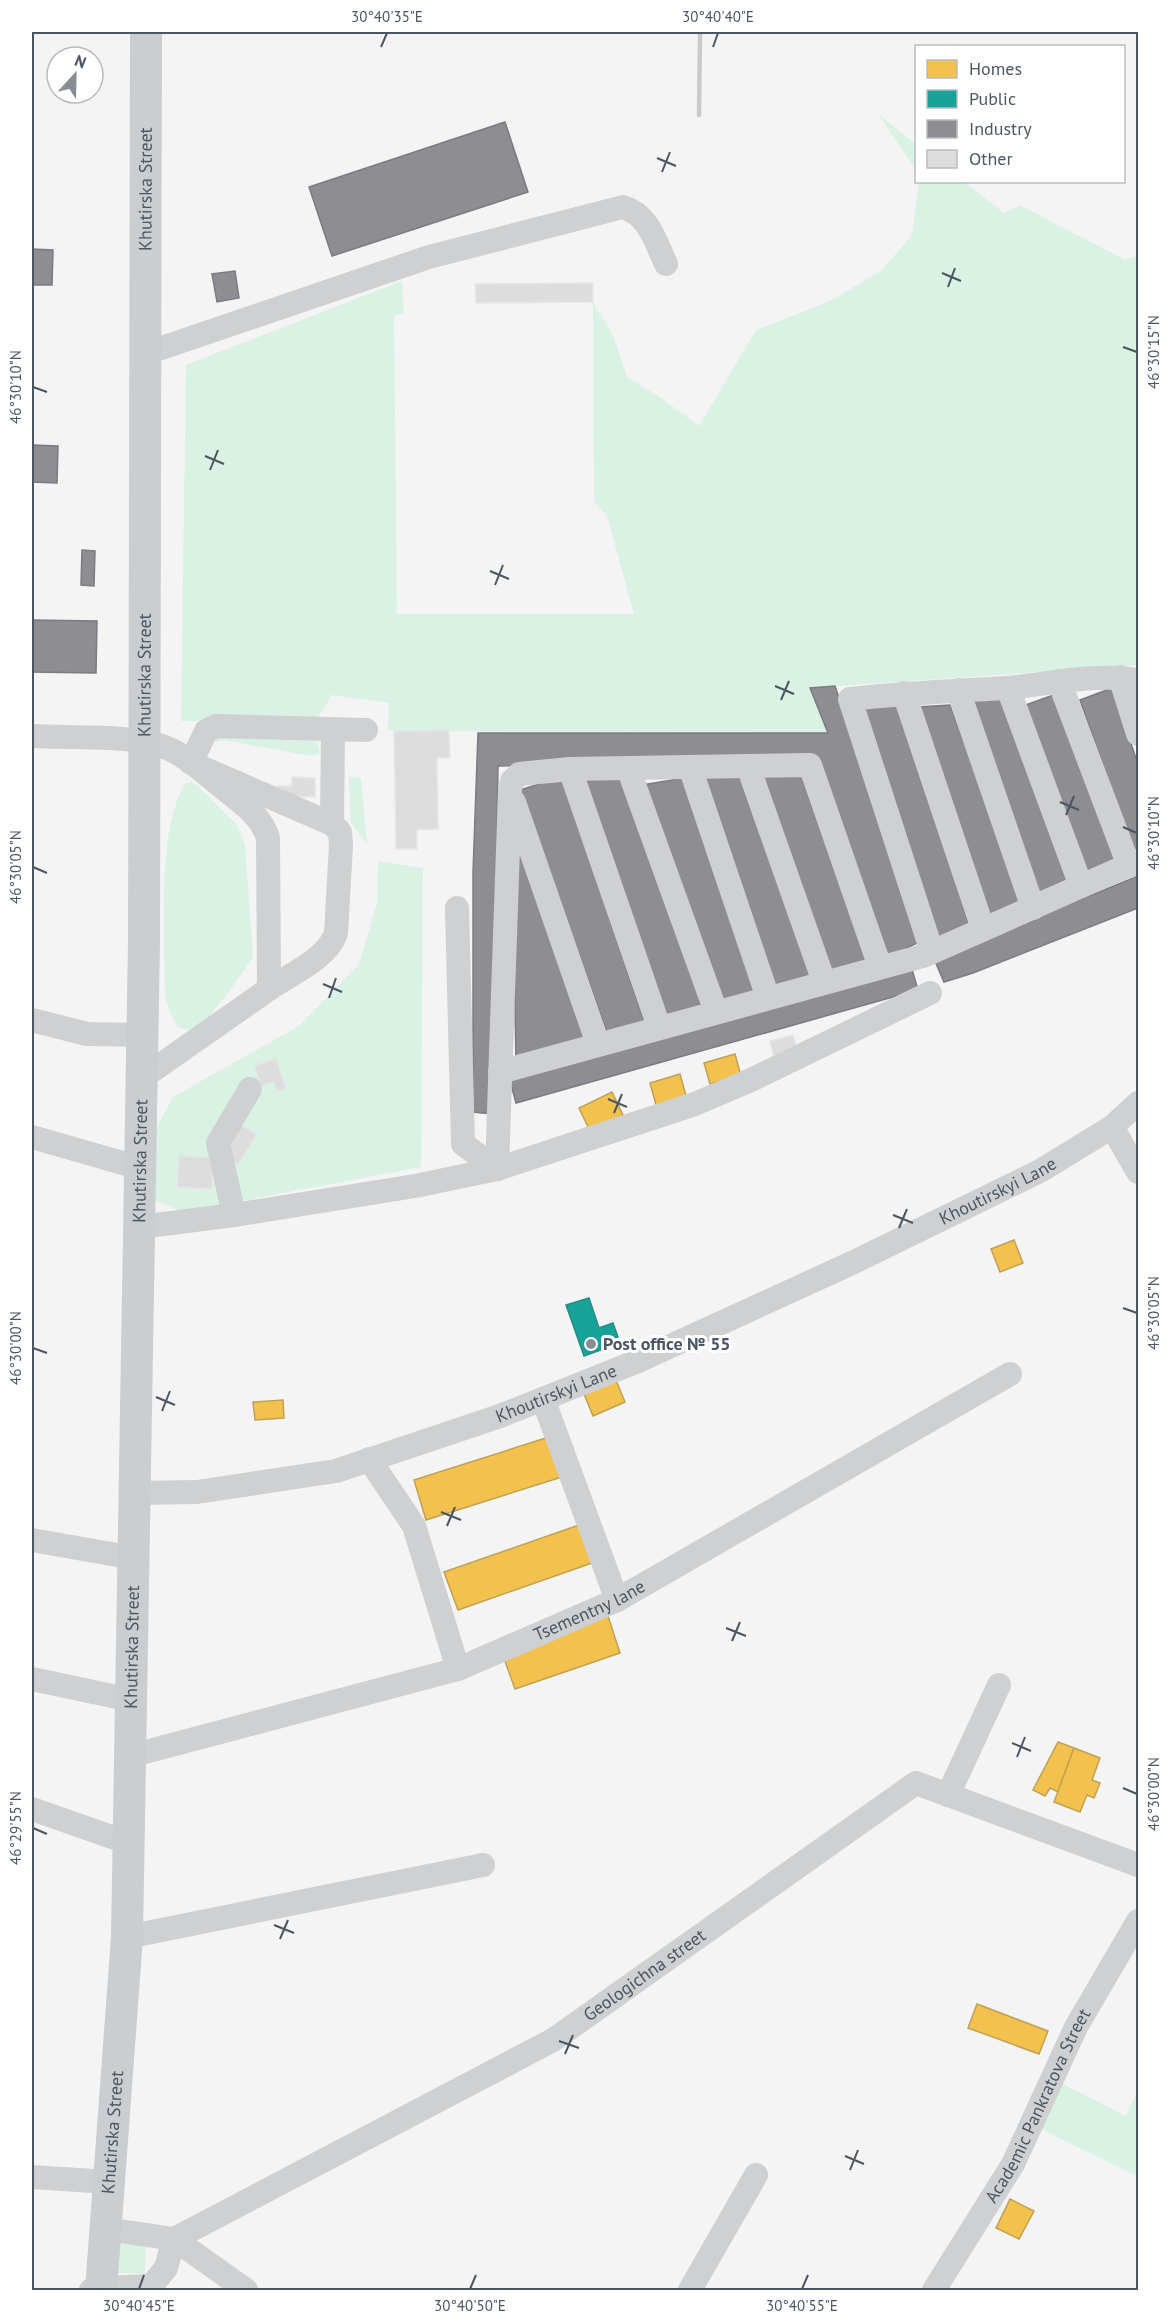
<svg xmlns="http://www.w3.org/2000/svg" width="1170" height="2322" font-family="'PT Sans',sans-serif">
  <rect width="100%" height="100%" fill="#f4f4f4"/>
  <g fill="#d9f2e3">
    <path d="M 878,114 L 916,144 L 916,170 Z"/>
    <path d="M 919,182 L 964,182 L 1004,213 L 1020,205 L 1125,260 L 1138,255 L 1138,665 L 810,688 L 828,733 L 394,731 L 388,730 L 389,703 L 332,695 L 315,722 L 181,721 L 186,365 L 402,281 L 404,314 L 394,315 L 397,614 L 634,614 L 607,516 L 594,502 L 593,302 L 613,335 L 627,377 L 661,398 L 699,426 L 756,330 L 832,300 L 882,270 L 912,235 Z"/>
    <path d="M 222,735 L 316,740 L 320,753 L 310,756 L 224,740 L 206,744 Z"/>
    <path d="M 349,777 L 361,778 L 367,844 L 351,823 Z"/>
    <path d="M 192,782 L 199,787 L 237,825 L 245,845 L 253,957 L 225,997 L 201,1026 L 190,1030 L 178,1027 L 170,1013 L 165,995 C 165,935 156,835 185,783 Z"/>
    <path d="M 378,861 L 423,868 L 421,1167 L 183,1212 L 155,1201 L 156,1129 L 173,1097 L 299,1026 L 359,964 L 377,903 Z"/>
    <path d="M 1061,2083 L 1126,2116 L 1138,2090 L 1138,2177 L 1041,2129 Z"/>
    <path d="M 114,2244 L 146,2244 L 145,2274 L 114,2273 Z"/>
  </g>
  <g fill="#f2c14e" stroke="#c0a154" stroke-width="1.5">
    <path d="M 735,1054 L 741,1076 L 710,1084 L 704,1063 Z"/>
    <path d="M 680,1074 L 688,1103 L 658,1112 L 650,1083 Z"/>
    <path d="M 612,1092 L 623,1115 L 590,1131 L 579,1108 Z"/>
    <path d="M 1014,1240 L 1023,1263 L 1000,1272 L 991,1249 Z"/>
    <path d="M 616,1380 L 625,1402 L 593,1416 L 584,1394 Z"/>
    <path d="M 283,1400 L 284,1418 L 255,1420 L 253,1402 Z"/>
    <path d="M 549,1437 L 562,1477 L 426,1520 L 414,1480 Z"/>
    <path d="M 579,1525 L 592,1563 L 458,1610 L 444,1572 Z"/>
    <path d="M 608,1616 L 620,1653 L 515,1689 L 502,1653 Z"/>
    <path d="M 1058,1742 L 1074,1748 L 1058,1792 L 1050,1788 L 1045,1796 L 1033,1790 Z"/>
    <path d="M 1074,1748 L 1100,1758 L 1092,1780 L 1100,1783 L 1094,1798 L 1087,1795 L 1080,1812 L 1054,1802 Z"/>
    <path d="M 977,2004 L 1048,2031 L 1039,2054 L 968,2028 Z"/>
    <path d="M 1010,2199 L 1034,2211 L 1019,2239 L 996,2228 Z"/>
  </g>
  <path fill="#17a398" stroke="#268c88" stroke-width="1.5" d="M 589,1298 L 599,1328 L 613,1323 L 618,1337 L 604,1342 L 606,1348 L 584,1356 L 566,1305 Z"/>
  <g fill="#8d8d92" stroke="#797c83" stroke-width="1.5">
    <path d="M 505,122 L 528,192 L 332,256 L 309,187 Z"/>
    <path d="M 32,249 L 53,250 L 52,285 L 32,285 Z"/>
    <path d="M 235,271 L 239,298 L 217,302 L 212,274 Z"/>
    <path d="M 32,445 L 58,446 L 57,483 L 32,482 Z"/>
    <path d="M 82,550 L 95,551 L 94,586 L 81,585 Z"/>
    <path d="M 32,620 L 97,621 L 96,673 L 32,672 Z"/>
    <path d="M 835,686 L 921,941 L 885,959 L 813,760 L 498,766 L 492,1114 L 473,1112 L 473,873 L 478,733 L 828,733 L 810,688 Z"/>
    <path d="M 1112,688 L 1138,764 L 1138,853 L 1135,855 L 1080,700 Z"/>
    <path d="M 1003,692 L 1071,883 L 1037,895 L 969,704 Z"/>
    <path d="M 1059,693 L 1120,863 L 1083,876 L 1023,706 Z"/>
    <path d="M 899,702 L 969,925 L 938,940 L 858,706 Z"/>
    <path d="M 950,705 L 1023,904 L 991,920 L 918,707 Z"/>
    <path d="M 698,774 L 740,775 L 817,977 L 774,989 Z"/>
    <path d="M 620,775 L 706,1003 L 666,1017 L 581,782 Z"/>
    <path d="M 801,775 L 868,965 L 828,974 L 759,776 Z"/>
    <path d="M 562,777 L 644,1021 L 608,1035 L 520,790 Z"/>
    <path d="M 684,778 L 757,994 L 723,1004 L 641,785 Z"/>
    <path d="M 512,850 L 523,850 L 589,1040 L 516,1060 Z"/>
    <path d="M 1138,876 L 1138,908 L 973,973 L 944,982 L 934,959 Z"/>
    <path d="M 911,966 L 918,990 L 516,1103 L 509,1077 Z"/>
  </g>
  <g fill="#ddddde" stroke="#e5e6e7" stroke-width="1.5">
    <path d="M 593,283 L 593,302 L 476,303 L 475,284 Z"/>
    <path d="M 449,730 L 450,758 L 437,758 L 438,829 L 417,830 L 417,849 L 396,849 L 394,731 Z"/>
    <path d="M 292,777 L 315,778 L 315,797 L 276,796 L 277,786 L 292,786 Z"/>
    <path d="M 793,1035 L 797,1051 L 774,1057 L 770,1041 Z"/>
    <path d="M 276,1058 L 286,1088 L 277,1092 L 274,1082 L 261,1086 L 254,1066 Z"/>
    <path d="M 241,1125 L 257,1134 L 238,1165 L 223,1156 Z"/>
    <path d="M 179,1156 L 213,1158 L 212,1189 L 177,1187 Z"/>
  </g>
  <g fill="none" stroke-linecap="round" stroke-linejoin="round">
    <g stroke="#ced0d2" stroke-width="24">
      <path d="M 144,354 L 429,257 L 623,207 C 649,215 655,241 666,264"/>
      <path d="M 1120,677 L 1138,734"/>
      <path d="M 1059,681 L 1129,866"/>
      <path d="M 1008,688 L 1081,886"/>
      <path d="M 958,690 L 1033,908"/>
      <path d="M 904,693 L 983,929"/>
      <path d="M 32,736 C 67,738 127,735 159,745 C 185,753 206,775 227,791 C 245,806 261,816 268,838 L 269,989 L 142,1078"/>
      <path d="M 748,766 L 824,982"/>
      <path d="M 690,767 L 768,998"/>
      <path d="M 628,768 L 716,1012"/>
      <path d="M 570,769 L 659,1027"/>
      <path d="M 514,802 L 598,1044"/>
      <path d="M 332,824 L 333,729"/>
      <path d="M 457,908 L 463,1144 L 497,1169"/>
      <path d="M 932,952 L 850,699 C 902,693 954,691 1006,688 C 1050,684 1094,673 1138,680"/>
      <path d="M 269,989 C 291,974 328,958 336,933 L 341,845 L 340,832 L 332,824 L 191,763 L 206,731 L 216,726 L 366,730"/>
      <path d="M 32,1020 L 87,1034 L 143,1035"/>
      <path d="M 500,1072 L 923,956 L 1138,861"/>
      <path d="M 1112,1127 L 1138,1172"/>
      <path d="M 32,1137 L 140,1168"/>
      <path d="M 497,1169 L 510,790 L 512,781 L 519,774 L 570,769 L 810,765 L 880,967"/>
      <path d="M 234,1215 L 218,1143 L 250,1089"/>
      <path d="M 140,1227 L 234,1215 L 415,1186 L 497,1169 L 695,1104 L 751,1080 L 930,993"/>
      <path d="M 543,1399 L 617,1600"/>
      <path d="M 369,1459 L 414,1526 L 458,1669"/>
      <path id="s1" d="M 135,1493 L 197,1492 L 336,1471 L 500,1416 L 638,1361 L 854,1262 L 1040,1171 L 1112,1127 L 1138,1103"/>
      <path d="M 32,1540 L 134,1558"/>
      <path d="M 32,1679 L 131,1700"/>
      <path id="s2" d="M 130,1756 L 458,1669 L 617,1600 L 1010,1374"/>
      <path d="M 948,1795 L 999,1685"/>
      <path d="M 32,1809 L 129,1843"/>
      <path d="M 127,1937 L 483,1865"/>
      <path d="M 32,2177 L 109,2182"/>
      <path d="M 106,2229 L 174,2239 L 246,2290"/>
      <path id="s3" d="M 91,2290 L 101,2288 L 151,2286 L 166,2268 L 174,2239 L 553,2040 L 916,1783 L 1138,1865"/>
      <path d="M 690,2290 L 756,2175"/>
      <path id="s4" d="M 934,2290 L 1013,2164 L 1076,2027 L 1138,1921"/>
    </g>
    <path stroke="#caced1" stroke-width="32" id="s5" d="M 101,2290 L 127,1937 L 144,941 L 146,32"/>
    <path stroke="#c9cacc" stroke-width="4.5" d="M 699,115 L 700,32"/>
  </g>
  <path fill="none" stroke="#4a5661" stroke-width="2" d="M 381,47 L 387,33M 713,47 L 718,33M 657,158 L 676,166M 662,172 L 670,152M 942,273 L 961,281M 948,287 L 955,268M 1123,347 L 1137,352M 33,387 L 47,392M 205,456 L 224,464M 210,470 L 218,450M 490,571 L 509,579M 495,585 L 503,565M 775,686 L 794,694M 781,700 L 789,681M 1060,802 L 1079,810M 1066,815 L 1074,796M 1123,827 L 1137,833M 33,867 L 47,873M 323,984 L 342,992M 329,998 L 336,978M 608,1099 L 627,1107M 614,1113 L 622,1094M 893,1215 L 913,1223M 899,1228 L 907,1209M 1123,1308 L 1137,1313M 33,1348 L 47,1353M 156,1397 L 175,1405M 162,1411 L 170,1391M 441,1512 L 461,1520M 447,1526 L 455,1507M 726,1628 L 746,1636M 732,1641 L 740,1622M 1012,1743 L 1031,1751M 1017,1757 L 1025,1737M 1123,1788 L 1137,1794M 33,1828 L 47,1834M 274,1925 L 294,1933M 280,1939 L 288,1920M 559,2041 L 579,2048M 565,2054 L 573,2035M 845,2156 L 864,2164M 850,2170 L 858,2150M 139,2289 L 144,2275M 470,2289 L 476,2275M 802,2289 L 808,2275"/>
  <circle fill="#868d94" stroke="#fff" stroke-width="2" cx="591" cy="1344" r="6"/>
  <g text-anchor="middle" stroke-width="6" stroke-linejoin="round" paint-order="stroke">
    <g font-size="18" fill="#4a5661" stroke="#fff">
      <text dy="6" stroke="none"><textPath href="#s5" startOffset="2102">Khutirska Street</textPath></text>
      <text dy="6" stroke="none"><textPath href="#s5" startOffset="1616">Khutirska Street</textPath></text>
      <text dy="6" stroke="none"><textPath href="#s5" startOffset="1130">Khutirska Street</textPath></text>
      <text dy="6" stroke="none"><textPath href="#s1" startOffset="922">Khoutirskyi Lane</textPath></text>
      <text dy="6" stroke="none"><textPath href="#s1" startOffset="436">Khoutirskyi Lane</textPath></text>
      <text dy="6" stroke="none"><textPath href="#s2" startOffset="483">Tsementny lane</textPath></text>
      <text dy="6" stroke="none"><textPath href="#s5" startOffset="644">Khutirska Street</textPath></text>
      <text dy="6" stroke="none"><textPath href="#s3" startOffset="654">Geologichna street</textPath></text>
      <text dy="6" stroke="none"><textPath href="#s4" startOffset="212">Academic Pankratova Street</textPath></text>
      <text dy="6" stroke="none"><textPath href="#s5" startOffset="158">Khutirska Street</textPath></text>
    </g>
    <g font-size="18" font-weight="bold" fill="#4a5661" stroke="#fff" text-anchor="start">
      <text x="603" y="1350">Post office № 55</text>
    </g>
  </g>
  <rect width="1170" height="2322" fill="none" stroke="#ffffff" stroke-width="66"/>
  <rect x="915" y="45" width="210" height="138" fill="#ffffff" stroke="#b7bbc0" stroke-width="1.5"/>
  <rect x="927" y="60" width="30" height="18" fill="#f2c14e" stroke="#b7bbc0" stroke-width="1.5"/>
  <text x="969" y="75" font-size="18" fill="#4a5661">Homes</text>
  <rect x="927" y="90" width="30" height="18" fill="#17a398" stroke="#b7bbc0" stroke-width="1.5"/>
  <text x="969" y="105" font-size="18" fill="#4a5661">Public</text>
  <rect x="927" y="120" width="30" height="18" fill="#8d8d92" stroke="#b7bbc0" stroke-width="1.5"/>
  <text x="969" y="135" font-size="18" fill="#4a5661">Industry</text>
  <rect x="927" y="150" width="30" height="18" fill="#ddddde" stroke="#b7bbc0" stroke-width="1.5"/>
  <text x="969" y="165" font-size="18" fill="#4a5661">Other</text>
  <g transform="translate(75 75) rotate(22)"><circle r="28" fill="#ffffff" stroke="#b7bbc0" stroke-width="1.5"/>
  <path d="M0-4.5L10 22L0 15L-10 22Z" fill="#868d94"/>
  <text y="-9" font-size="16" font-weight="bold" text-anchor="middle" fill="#4a5661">N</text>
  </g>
  <rect x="33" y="33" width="1104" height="2256" fill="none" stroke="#4a5661" stroke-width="2"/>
  <g font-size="15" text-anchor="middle" fill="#4a5661">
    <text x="387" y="22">30°40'35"E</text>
    <text x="718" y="22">30°40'40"E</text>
    <text transform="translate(1154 352) rotate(-90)" y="5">46°30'15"N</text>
    <text transform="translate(16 387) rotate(-90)" y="5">46°30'10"N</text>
    <text transform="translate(1154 833) rotate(-90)" y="5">46°30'10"N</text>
    <text transform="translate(16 867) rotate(-90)" y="5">46°30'05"N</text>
    <text transform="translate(1154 1313) rotate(-90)" y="5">46°30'05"N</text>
    <text transform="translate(16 1348) rotate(-90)" y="5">46°30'00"N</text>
    <text transform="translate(1154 1794) rotate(-90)" y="5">46°30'00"N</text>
    <text transform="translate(16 1828) rotate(-90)" y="5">46°29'55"N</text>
    <text x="139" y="2311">30°40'45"E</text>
    <text x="470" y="2311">30°40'50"E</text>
    <text x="802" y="2311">30°40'55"E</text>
  </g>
</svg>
